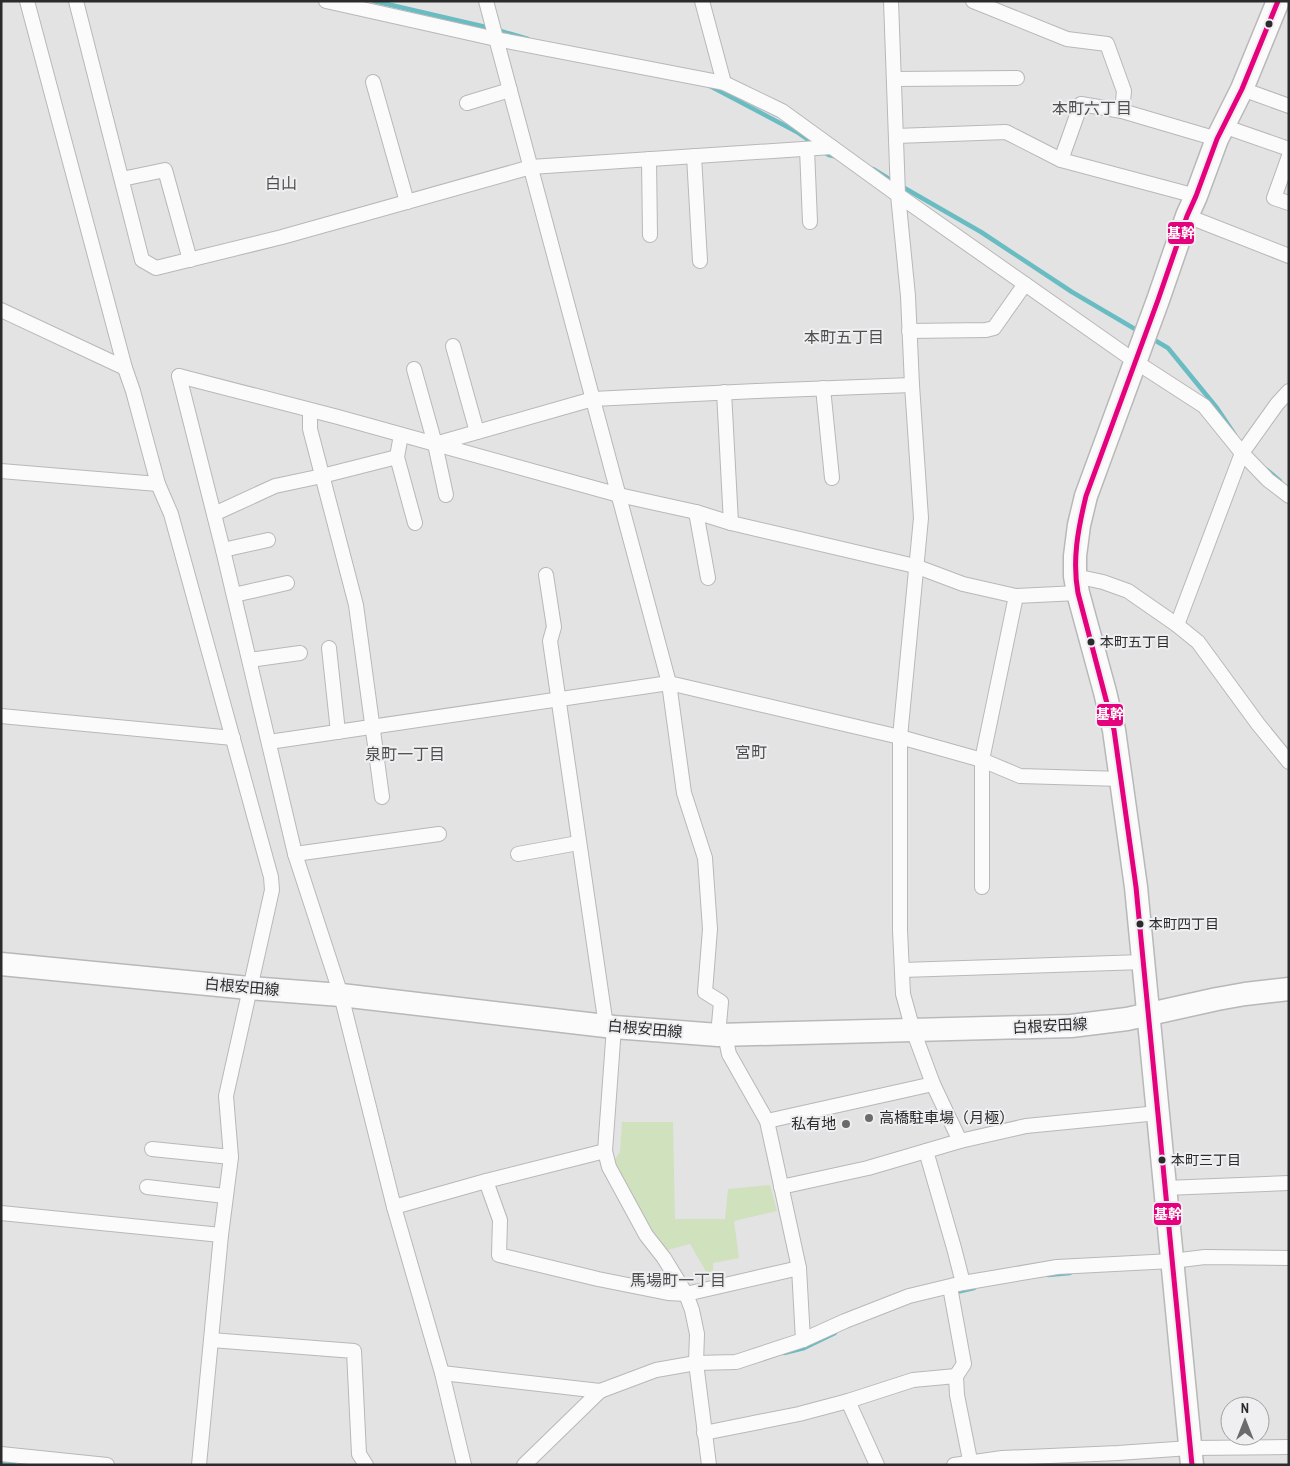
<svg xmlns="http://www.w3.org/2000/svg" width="1290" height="1466" font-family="'Archivo Narrow','Noto Sans JP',sans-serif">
  <rect width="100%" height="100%" fill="#e3e3e3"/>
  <path fill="#d0e1be" d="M 622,1122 L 673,1122 L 675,1219 L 725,1219 L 728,1189 L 770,1185 L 777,1211 L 734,1221 L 739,1258 L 713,1263 L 713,1274 L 708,1275 L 690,1244 L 664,1251 L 646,1228 L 613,1162 L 620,1152 Z"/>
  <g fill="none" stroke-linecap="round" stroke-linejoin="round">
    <g stroke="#69bcc1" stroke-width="4.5">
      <path d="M 374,1 L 490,28"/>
      <path d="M 497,30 L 528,39"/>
      <path d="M 708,85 L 797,132 L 814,144"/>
      <path d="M 822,151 L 829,155 L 838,157"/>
      <path d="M 873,169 L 894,182"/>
      <path d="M 901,186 L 981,232 L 1072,292 L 1140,332"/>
      <path d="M 1151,338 L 1168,348 L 1217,408 L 1235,435"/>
      <path d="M 1267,470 L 1280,481"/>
      <path d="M 1048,1275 L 1070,1273"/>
      <path d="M 952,1293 L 974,1288"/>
      <path d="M 784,1353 L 804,1348 L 835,1333"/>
      <path d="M 1,1464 L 14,1465"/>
    </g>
    <g stroke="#b8b8b8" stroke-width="16">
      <g id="street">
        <path d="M 27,1 L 125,368 L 133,391 L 158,484 L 171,514 L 271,877 L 272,890 L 226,1096 L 231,1157 L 221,1235 L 199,1465"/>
        <path d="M 76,1 L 142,260 L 156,268 L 282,237 L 531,167 L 832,147"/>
        <path d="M 326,1 L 496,39 L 724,83 L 782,111 L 898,195 L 1136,362 L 1204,406 L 1242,453 L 1268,480 L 1289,496"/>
        <path d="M 486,1 L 669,683 L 684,793 L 705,858 L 710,929 L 705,992 L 721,1002 L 718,1035"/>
        <path d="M 702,1 L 724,83"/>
        <path d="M 891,1 L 898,195 L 908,296 L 912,385 L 921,518 L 900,737 L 900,930 L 903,994 L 913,1030 L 933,1084 L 960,1141"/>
        <path d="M 973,1 L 1067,39 L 1107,44 L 1124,91 L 1122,111 L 1217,139"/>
        <path d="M 894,79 L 1017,78"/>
        <path d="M 373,82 L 407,202"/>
        <path d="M 1242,89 L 1289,106"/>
        <path d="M 467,103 L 510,90"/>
        <path d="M 1223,126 L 1289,149"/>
        <path d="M 896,136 L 1006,132 L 1061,160 L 1196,196"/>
        <path d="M 807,149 L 810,222"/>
        <path d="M 694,156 L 700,261"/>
        <path d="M 1289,156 L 1274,198 L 1289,203"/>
        <path d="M 649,159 L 650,235"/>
        <path d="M 1061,160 L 1081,104 L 1122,111"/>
        <path d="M 122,179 L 165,170 L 190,260"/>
        <path d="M 1187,216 L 1289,256"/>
        <path d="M 1,310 L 125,368"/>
        <path d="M 909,331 L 986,330 L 994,328 L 1025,284"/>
        <path d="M 453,346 L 477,432"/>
        <path d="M 414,369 L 435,444 L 446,495"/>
        <path d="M 179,376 L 223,550 L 295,854 L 341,995 L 394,1207 L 442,1373 L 464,1465"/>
        <path d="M 179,376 L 338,417 L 619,495 L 696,512 L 731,523 L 915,566 L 963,584 L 1016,596 L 1078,593"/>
        <path d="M 823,388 L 832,478"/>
        <path d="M 724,392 L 731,523"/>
        <path d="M 310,411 L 310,429 L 356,605 L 382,797"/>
        <path d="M 401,435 L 397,457 L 415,523"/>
        <path d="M 435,444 L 593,399 L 756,391 L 912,385"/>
        <path d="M 1,471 L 158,484"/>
        <path d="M 696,512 L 708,578"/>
        <path d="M 214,514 L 275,486 L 322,476 L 397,457"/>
        <path d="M 223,550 L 268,540"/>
        <path d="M 546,575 L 554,627 L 550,641 L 606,1026"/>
        <path d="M 1075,576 L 1103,582 L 1128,591 L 1177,625 L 1198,642 L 1258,724 L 1289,762"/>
        <path d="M 234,595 L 287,583"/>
        <path d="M 1177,625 L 1242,453 L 1277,404 L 1289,391"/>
        <path d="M 329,648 L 338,732"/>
        <path d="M 250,660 L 300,653"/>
        <path d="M 1,716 L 233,738"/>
        <path d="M 269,742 L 669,683 L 900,737 L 982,760 L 1020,776 L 1122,779"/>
        <path d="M 295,854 L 439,834"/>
        <path d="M 518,854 L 578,843"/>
        <path d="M 982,887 L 982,760 L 1016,596"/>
        <path d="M 902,970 L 1143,962"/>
        <path d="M 614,1027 L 605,1151 L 609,1167 L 646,1235 L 664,1258 L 686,1294 L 692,1310 L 697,1334 L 696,1363 L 709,1465"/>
        <path d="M 725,1035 L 729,1054 L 767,1121 L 799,1268 L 803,1340"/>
        <path d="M 767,1121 L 933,1084"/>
        <path d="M 152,1149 L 231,1157"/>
        <path d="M 926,1151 L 954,1248 L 963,1283"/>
        <path d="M 486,1181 L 500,1220 L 499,1255 L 598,1279 L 668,1293 L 686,1294 L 799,1268"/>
        <path d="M 147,1187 L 225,1196"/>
        <path d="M 781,1187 L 868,1168 L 960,1141 L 1026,1126 L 1158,1113"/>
        <path d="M 1165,1188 L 1289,1183"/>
        <path d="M 394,1207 L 486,1181 L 605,1151"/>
        <path d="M 1,1213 L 221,1235"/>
        <path d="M 950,1287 L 964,1364 L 956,1376 L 957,1395 L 971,1465"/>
        <path d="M 211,1340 L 354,1351 L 359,1454 L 366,1465"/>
        <path d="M 442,1373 L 600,1391 L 656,1370 L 696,1363 L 736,1362 L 803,1340 L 845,1321 L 909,1296 L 963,1283 L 1057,1267 L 1172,1261 L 1205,1257 L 1289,1258"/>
        <path d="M 848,1401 L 877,1465"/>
        <path d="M 704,1433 L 799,1414 L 848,1401 L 913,1380 L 956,1376"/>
        <path d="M 1,1454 L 107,1465"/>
        <path d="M 524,1465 L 600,1391"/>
        <path d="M 954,1465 L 1002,1458 L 1118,1453 L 1190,1448 L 1289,1447"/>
      </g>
    </g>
    <g stroke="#b8b8b8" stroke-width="25">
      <g id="primary">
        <path d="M 1,964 L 249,988 L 341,995 L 614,1027 L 718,1035 L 1071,1026 L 1127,1019 L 1217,999 L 1245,994 L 1289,989"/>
        <path d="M 1192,1465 L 1136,887 L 1114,730 L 1105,692 L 1078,593 L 1075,576 L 1075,556 L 1079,525 L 1086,496 L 1158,300 L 1187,216 L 1196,196 L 1217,139 L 1242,89 L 1278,1"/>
      </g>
    </g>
    <use href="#street" stroke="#fbfbfb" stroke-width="14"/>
    <use href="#primary" stroke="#fbfbfb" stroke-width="22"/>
    <g stroke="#efeff1" stroke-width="9">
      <path id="bus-1" d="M 1192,1465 L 1136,887 L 1114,730 L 1078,593 C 1072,560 1078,529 1086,496 L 1158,300 L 1187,216 L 1196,196 L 1217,139 L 1242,89 L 1278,1"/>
    </g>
    <use href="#bus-1" stroke="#e5007d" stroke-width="5"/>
  </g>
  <g fill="#2b2b2c" stroke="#efeff1" stroke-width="2">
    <circle cx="1269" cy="24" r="4.5"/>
    <circle cx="1091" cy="642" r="4.5"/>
    <circle cx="1140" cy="924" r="4.5"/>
    <circle cx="1162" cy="1160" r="4.5"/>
  </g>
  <g fill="#6b6b6c" stroke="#efeff1" stroke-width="2">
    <circle cx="869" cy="1118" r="5"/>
    <circle cx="846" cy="1124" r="5"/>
  </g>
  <g text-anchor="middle" stroke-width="4" stroke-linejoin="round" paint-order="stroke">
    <g font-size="14" fill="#2b2b2c" stroke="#efeff1" text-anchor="start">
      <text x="1100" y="647">本町五丁目</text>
      <text x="1149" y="929">本町四丁目</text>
      <text x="1171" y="1165">本町三丁目</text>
    </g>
    <g font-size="15" fill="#2b2b2c" stroke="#efeff1">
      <text transform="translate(242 987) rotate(5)" y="5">白根安田線</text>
      <text transform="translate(1050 1026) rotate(-3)" y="5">白根安田線</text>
      <text transform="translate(645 1029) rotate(5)" y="5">白根安田線</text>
    </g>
    <g font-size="15" fill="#2b2b2c" stroke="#efeff1" text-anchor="start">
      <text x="879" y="1123">高橋駐車場（月極）</text>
      <text x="836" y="1129" text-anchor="end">私有地</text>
    </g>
    <g font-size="16" fill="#4f4f50" stroke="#efeff1">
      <text x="1092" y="114">本町六丁目</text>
      <text x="281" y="189">白山</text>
      <text x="844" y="343">本町五丁目</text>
      <text x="751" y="758">宮町</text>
      <text x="405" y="760">泉町一丁目</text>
      <text x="678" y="1286">馬場町一丁目</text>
    </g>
  </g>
  <g stroke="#efeff1" stroke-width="2">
    <rect x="1167" y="221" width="28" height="24" rx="5" fill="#e5007d"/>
    <rect x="1096" y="703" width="28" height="24" rx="5" fill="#e5007d"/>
    <rect x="1153" y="1202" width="29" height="24" rx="5" fill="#e5007d"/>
  </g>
  <g font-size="14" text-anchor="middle" font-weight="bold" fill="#fff">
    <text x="1181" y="238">基幹</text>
    <text x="1110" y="719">基幹</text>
    <text x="1168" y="1219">基幹</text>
  </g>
  <rect width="1290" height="1466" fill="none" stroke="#2b2b2c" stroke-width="5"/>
  <g transform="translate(1245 1421)"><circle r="24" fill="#efeff1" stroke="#a1a1a2"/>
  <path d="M0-4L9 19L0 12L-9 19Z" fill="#6b6b6c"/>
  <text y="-8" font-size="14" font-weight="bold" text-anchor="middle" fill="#2b2b2c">N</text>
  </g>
</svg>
